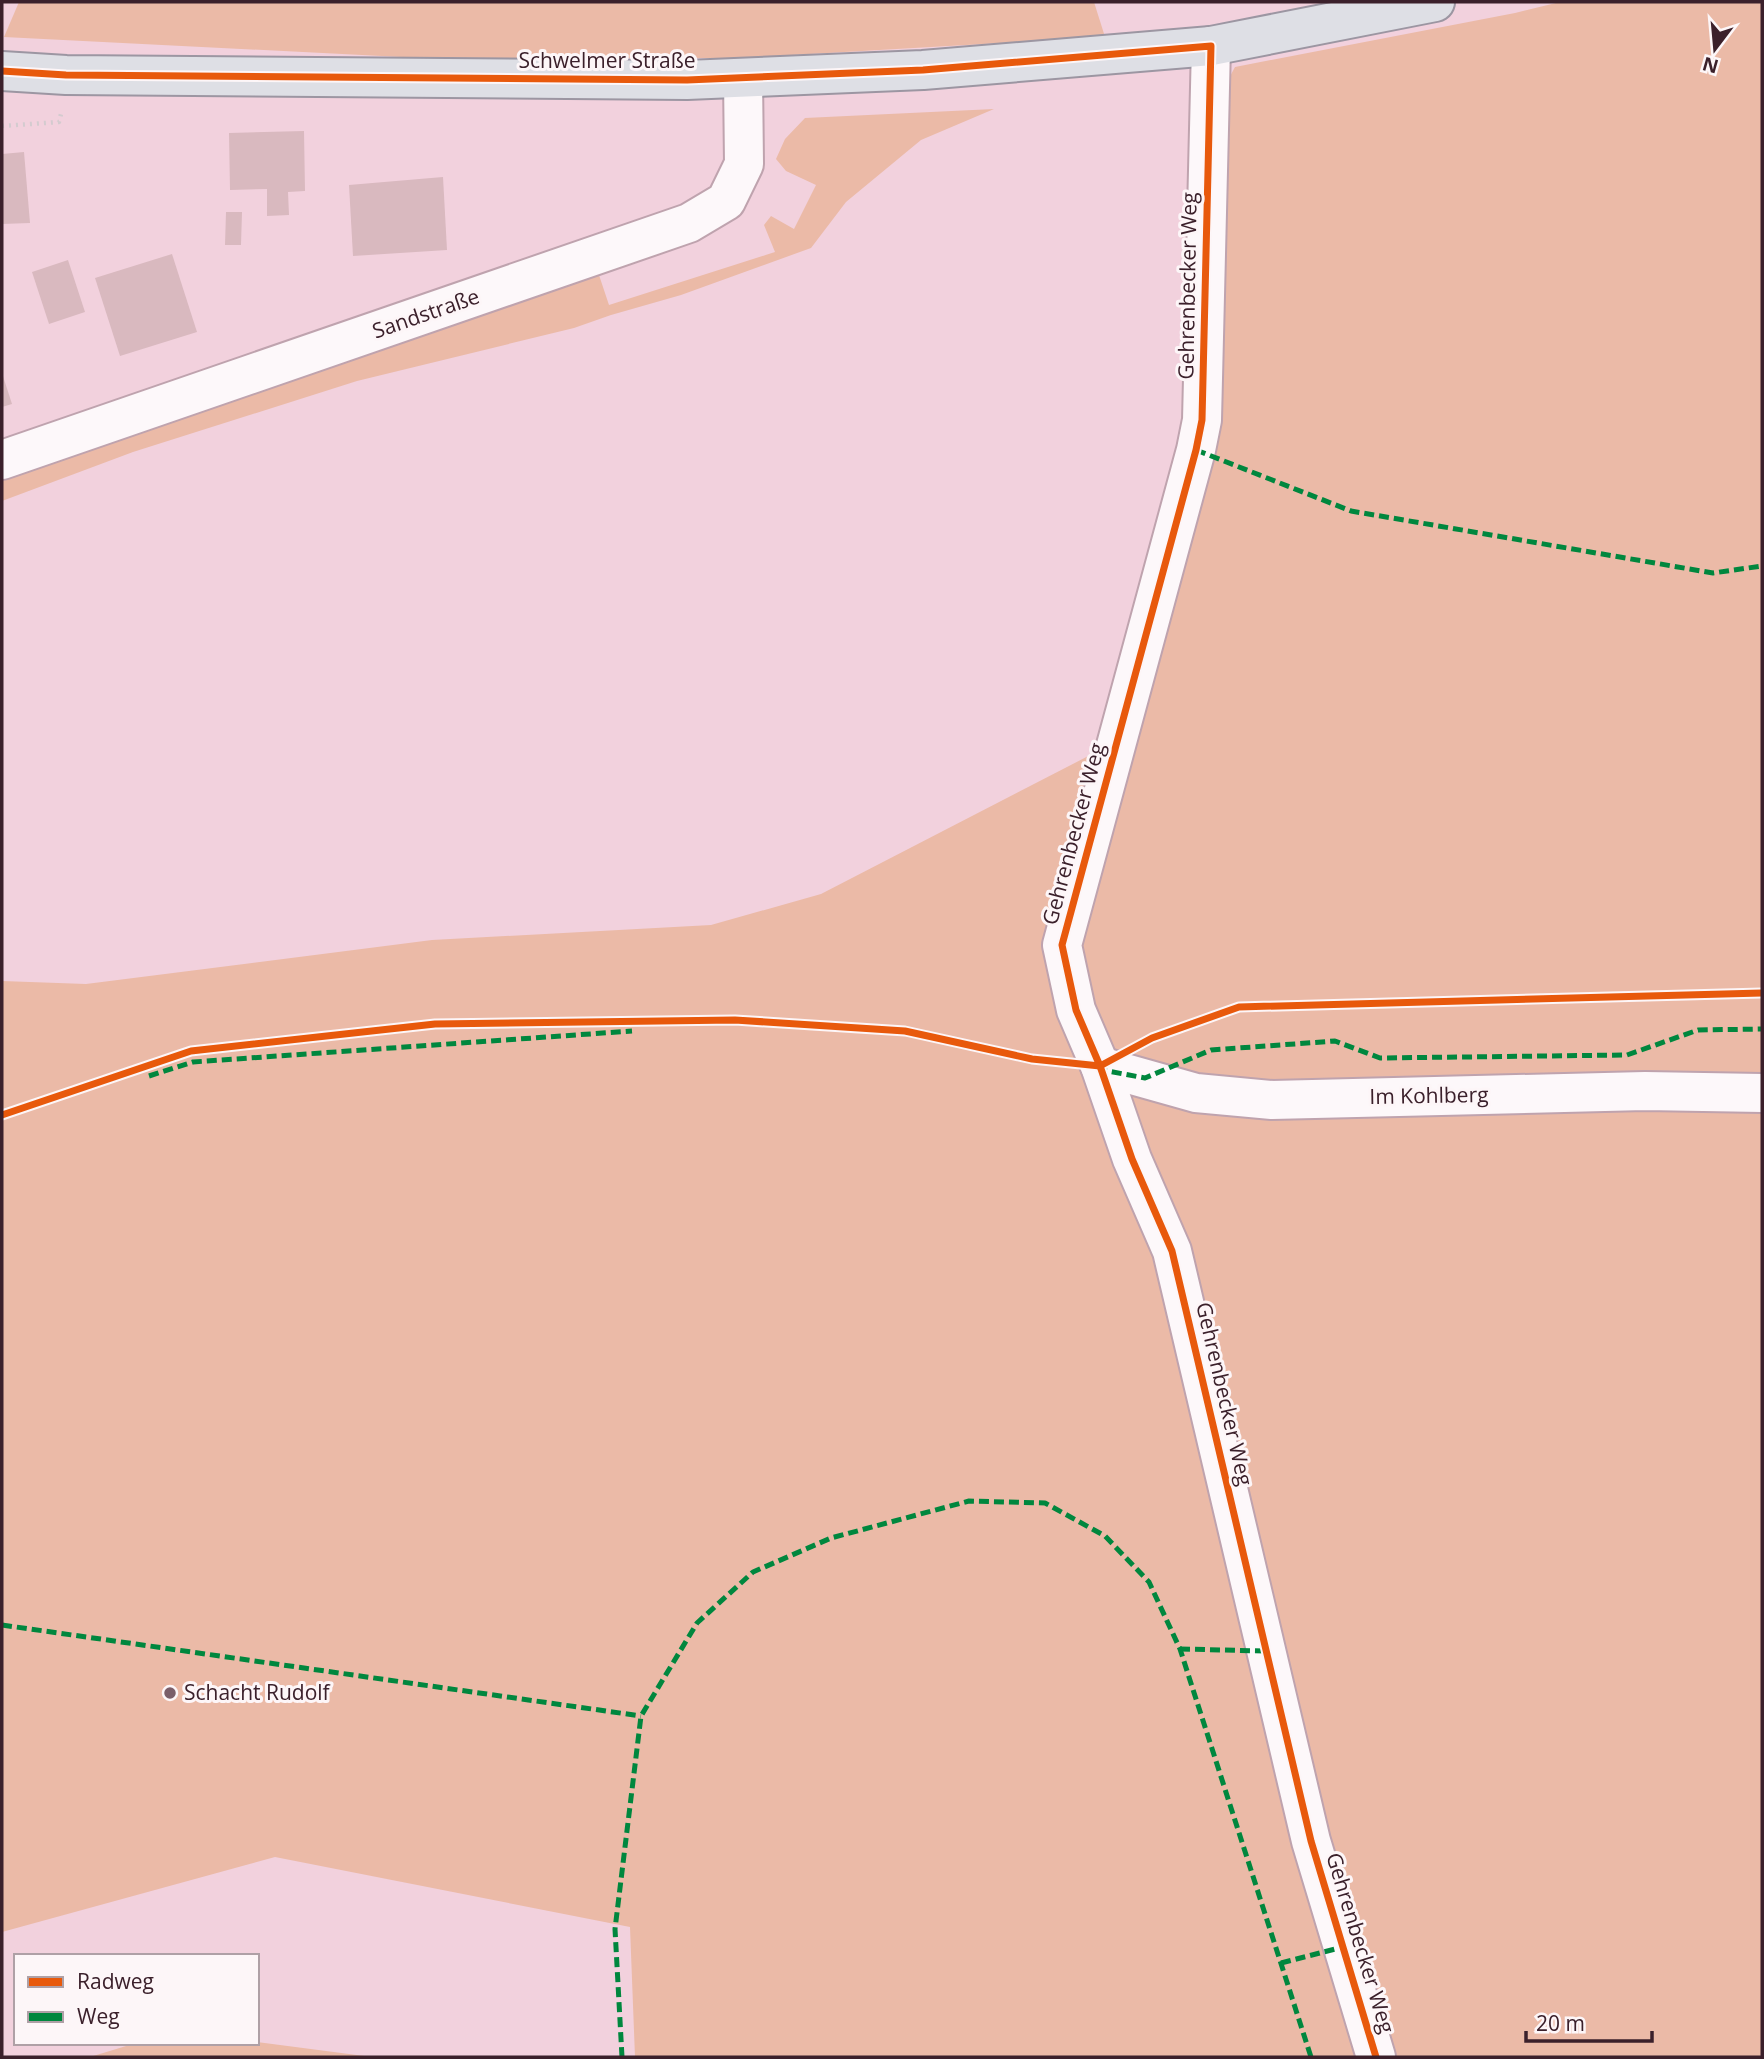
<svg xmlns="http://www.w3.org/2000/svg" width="1764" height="2059" font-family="'Open Sans',sans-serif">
  <rect width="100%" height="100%" fill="#f2d1dd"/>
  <g fill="#ebbaa7">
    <path d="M 19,2 L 1094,2 L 1105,37 L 742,58 L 421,58 L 4,37 Z"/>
    <path d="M 1560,2 L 1762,2 L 1762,1076 L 1265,1084 L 1208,1081 L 1086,1054 L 1166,1248 L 1363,2057 L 635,2057 L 630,1927 L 275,1857 L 2,1932 L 2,981 L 86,984 L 432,940 L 711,925 L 821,894 L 1129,735 L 1216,424 L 1227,82 L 1235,67 L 1515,13 Z"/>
    <path d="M 994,109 L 921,140 L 846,202 L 811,248 L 681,295 L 611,315 L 574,328 L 357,381 L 133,452 L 2,501 L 2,472 L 598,272 L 609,305 L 775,252 L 764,225 L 771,216 L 794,229 L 816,185 L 786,171 L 776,159 L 785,139 L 805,118 Z"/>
    <path d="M 1114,1078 L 1630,1108 L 1762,1112 L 1762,2057 L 1392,2057 Z"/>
    <path d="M 257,2042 L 372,2057 L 90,2057 L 136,2043 Z"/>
  </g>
  <g fill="#d9b9bf">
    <path d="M 304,131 L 305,191 L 288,192 L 289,215 L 267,216 L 267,189 L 230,190 L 229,133 Z"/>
    <path d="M 24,152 L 30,223 L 2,224 L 2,154 Z"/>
    <path d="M 443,177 L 447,250 L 353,256 L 349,185 Z"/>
    <path d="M 226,212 L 242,212 L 241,245 L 225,245 Z"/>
    <path d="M 172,254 L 197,332 L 120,356 L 95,278 Z"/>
    <path d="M 68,260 L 85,312 L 49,324 L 32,272 Z"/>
    <path d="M 2,373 L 12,404 L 2,407 Z"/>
  </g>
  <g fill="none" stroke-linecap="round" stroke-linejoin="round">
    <g stroke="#bfa3ae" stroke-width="42">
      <g id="minor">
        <path d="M 1211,46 L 1202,420 L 1196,450 L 1062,945 L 1076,1010 L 1100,1066 L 1132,1159 L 1172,1251 L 1311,1841 L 1376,2057"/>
        <path d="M 2,460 L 689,223 L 726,201 L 744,164 L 743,78"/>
        <path d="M 1100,1066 L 1196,1093 L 1272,1100 L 1645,1091 L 1762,1093"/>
      </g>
    </g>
    <g stroke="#9c96a2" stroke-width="42">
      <path id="primary" d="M 2,71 L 66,75 L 687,80 L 923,70 L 1211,46 L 1435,2"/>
    </g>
    <path stroke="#d4cbcf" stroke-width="4.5" stroke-dasharray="2 5" stroke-linecap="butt" d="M 2,126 L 59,122 L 61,114"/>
    <use href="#minor" stroke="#fdf8fa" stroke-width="38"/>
    <use href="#primary" stroke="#dedfe5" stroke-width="38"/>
    <g stroke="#00873e" stroke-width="5" stroke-dasharray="10 5" stroke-linecap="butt">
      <path d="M 1196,450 L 1351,511 L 1713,573 L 1762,566"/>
      <path d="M 1097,1069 L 1145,1078 L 1211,1050 L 1335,1041 L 1380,1058 L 1627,1055 L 1698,1030 L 1762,1029"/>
      <path d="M 149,1076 L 193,1062 L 632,1031"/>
      <path d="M 2,1625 L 641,1716"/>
      <path d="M 1180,1649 L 1266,1651"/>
      <path d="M 1281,1963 L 1343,1947"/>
      <path d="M 622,2057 L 615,1929 L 641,1716 L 697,1623 L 753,1572 L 831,1538 L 969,1501 L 1045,1503 L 1105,1536 L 1149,1582 L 1180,1649 L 1311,2057"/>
    </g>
    <g stroke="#fdf6f8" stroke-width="11">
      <g id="cycleway">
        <path d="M 2,71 L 66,75 L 687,80 L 923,70 L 1211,46 L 1202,420 L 1196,450 L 1062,945 L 1076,1010 L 1100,1066 L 1132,1159 L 1172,1251 L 1311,1841 L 1376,2057"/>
        <path d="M 2,1115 L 191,1051 L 435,1024 L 735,1020 L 905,1031 L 1032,1059 L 1100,1066 L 1152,1038 L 1239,1007 L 1762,993"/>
      </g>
    </g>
    <use href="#cycleway" stroke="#e8590c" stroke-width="7"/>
  </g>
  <circle fill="#7b5e69" stroke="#fdf6f8" stroke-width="2.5" cx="170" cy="1693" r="7"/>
  <g text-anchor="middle" stroke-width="6" stroke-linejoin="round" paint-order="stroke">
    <g font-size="21" fill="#3b202b" stroke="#fdf6f8">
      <text x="607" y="68">Schwelmer Straße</text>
      <text transform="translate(1188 286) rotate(-89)" y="7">Gehrenbecker Weg</text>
      <text transform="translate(426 314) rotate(-19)" y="7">Sandstraße</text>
      <text transform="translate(1074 834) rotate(-75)" y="7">Gehrenbecker Weg</text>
      <text transform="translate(1429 1096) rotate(-1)" y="7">Im Kohlberg</text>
      <text transform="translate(1224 1394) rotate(77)" y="7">Gehrenbecker Weg</text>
      <text transform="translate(1360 1943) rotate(73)" y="7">Gehrenbecker Weg</text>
    </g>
    <g font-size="21" fill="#3b202b" stroke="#fdf6f8" text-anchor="start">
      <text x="184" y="1700">Schacht Rudolf</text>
    </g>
  </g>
  <rect width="1764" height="2059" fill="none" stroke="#3b202b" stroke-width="7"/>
  <rect x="14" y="1954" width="245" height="91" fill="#fdf6f8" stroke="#afa0a6" stroke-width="2"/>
  <rect x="28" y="1977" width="35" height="10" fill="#e8590c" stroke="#afa0a6" stroke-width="2"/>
  <text x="77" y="1989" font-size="21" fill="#3b202b">Radweg</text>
  <rect x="28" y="2012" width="35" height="10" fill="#00873e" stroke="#afa0a6" stroke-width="2"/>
  <text x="77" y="2024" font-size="21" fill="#3b202b">Weg</text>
  <g transform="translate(1715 49) rotate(196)" stroke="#fdf6f8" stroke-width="5" paint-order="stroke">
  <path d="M0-5L12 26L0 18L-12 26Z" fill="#3b202b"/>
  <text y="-10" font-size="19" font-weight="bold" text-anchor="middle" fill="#3b202b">N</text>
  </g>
  <path d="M1526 2031v10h126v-10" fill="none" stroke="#3b202b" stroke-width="3.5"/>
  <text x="1536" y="2031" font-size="21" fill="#3b202b" stroke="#fdf6f8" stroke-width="5" paint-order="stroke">20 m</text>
</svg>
